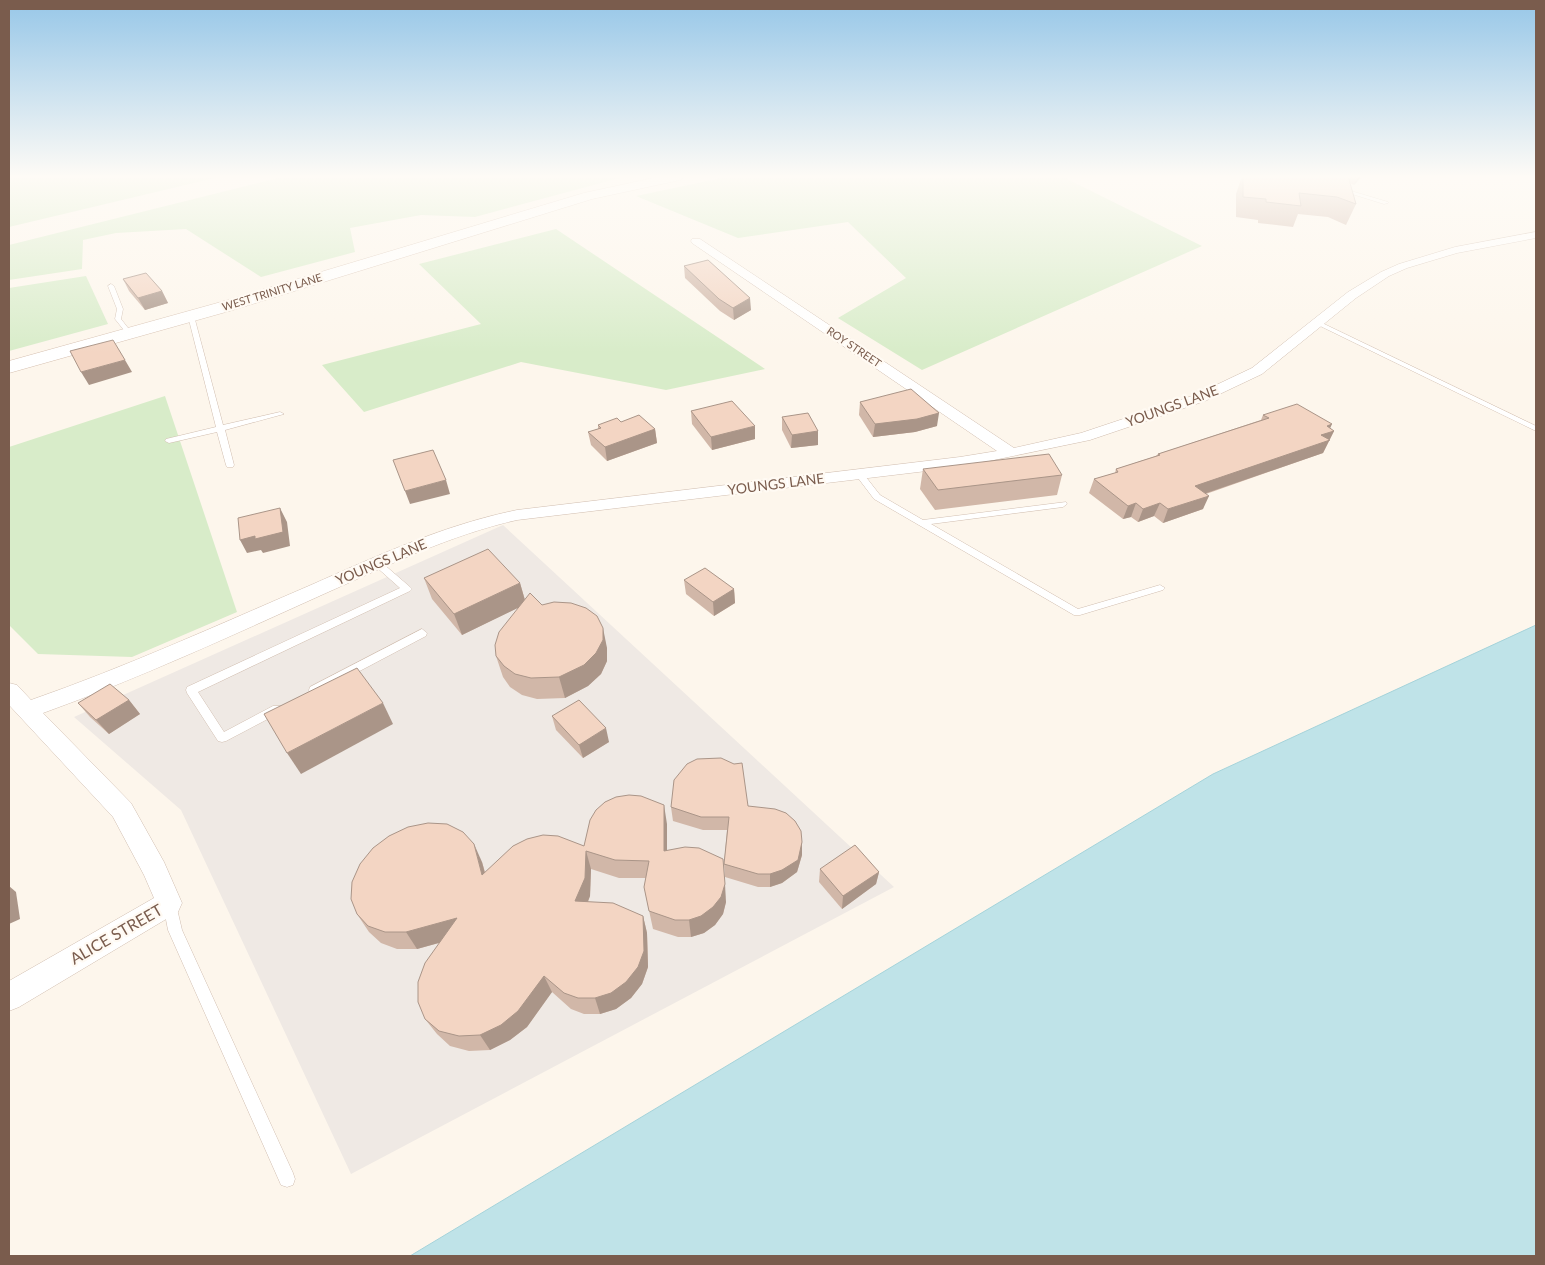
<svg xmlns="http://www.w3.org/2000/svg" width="1545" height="1265" font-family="Lato,sans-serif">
  <rect width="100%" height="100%" fill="#fdf6ec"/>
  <path fill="#efe9e4" d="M 503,525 L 894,887 L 351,1174 L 181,810 L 74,717 Z"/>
  <g fill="#d8ecc9">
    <path d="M 9,176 L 223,176 L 9,227 Z"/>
    <path d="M 286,176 L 627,176 L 475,217 L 421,215 L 350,228 L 355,252 L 261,277 L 186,229 L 116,233 L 83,240 L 82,269 L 9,280 L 9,245 Z"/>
    <path d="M 731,176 L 1061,176 L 1202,246 L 922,370 L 838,318 L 906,278 L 848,222 L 738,238 L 636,196 Z"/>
    <path d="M 556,229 L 765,369 L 666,390 L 521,362 L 364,412 L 322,365 L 481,324 L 419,264 Z"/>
    <path d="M 86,276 L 108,324 L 9,351 L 9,288 Z"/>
    <path d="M 165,396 L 237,612 L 132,657 L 38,654 L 9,625 L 9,447 Z"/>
  </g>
  <path fill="#bfe3e8" stroke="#a5d3da" d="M 1536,625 L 1536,1256 L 410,1256 L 1213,774 Z"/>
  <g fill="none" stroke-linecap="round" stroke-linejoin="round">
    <g stroke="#d1beb0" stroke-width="1">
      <g id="lane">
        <path d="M 1341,188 L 1388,202 L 1388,203 L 1384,204 L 1339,190 Z"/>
        <path d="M 111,284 L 114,286 L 123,309 L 121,319 L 132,333 L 131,334 L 127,334 L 115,319 L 117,309 L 108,286 Z"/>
        <path d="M 191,314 L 194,316 L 223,425 L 280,412 L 284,414 L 225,430 L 234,465 L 233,467 L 227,467 L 226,465 L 217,432 L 169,443 L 165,441 L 166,439 L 216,427 L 188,316 Z"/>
        <path d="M 1318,321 L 1536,426 L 1536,431 L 1316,324 L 1315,323 Z"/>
        <path d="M 856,472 L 862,472 L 880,495 L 923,520 L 1066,502 L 1067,504 L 1063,507 L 931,524 L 1078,609 L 1160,585 L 1165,588 L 1163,590 L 1080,615 L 1074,615 L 874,499 L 855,474 Z"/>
        <path d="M 377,560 L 380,561 L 410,587 L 412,589 L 410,591 L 198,692 L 224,732 L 273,706 L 281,706 L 282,709 L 281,712 L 226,741 L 222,742 L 218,741 L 187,693 L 186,690 L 187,687 L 400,588 L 374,565 L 372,563 L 374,561 Z"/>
        <path d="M 422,629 L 427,633 L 426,636 L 318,693 L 310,693 L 309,690 L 310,687 Z"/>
        <path d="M 170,898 L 175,900 L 182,930 L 293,1173 L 295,1179 L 293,1185 L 287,1187 L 281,1185 L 168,930 L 163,904 L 165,900 Z"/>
      </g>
    </g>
    <g stroke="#d1beb0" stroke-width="1">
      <path id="street" d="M 1536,232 L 1536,238 L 1457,253 L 1407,268 L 1389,276 L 1356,298 L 1262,374 L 1205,401 L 1090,440 L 960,467 L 517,520 C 450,535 389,565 326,593 C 233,635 140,678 43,713 L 131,803 L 164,862 L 182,903 L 178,912 L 19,1007 L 9,1011 L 9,981 L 154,898 L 144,875 L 113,817 L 9,705 L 9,683 L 17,685 L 31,700 C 126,667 218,625 311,585 C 379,555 444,525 517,510 L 960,457 L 997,451 L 692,243 L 691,241 L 692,239 L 700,239 L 1014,448 L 1081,433 L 1195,395 L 1252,368 L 1348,292 L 1381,272 L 1399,264 L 1455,247 Z"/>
    </g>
    <g stroke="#d6c0b0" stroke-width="1">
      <path id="secondary" d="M 663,176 L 686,176 L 680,180 L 592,199 L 233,310 L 9,373 L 9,361 L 221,302 L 584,193 Z"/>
    </g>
    <use href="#lane" fill="#fff" fill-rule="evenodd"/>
    <use href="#street" fill="#fff" fill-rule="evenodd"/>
    <use href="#secondary" fill="#fff" fill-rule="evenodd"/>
  </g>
  <g fill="#d1b7a8">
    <path d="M 1242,176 L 1362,176 L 1354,185 L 1350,183 L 1356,204 L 1346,225 L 1328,217 L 1298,214 L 1293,227 L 1258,223 L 1258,220 L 1236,217 L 1236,194 Z"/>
    <path d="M 684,266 L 751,310 L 734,320 L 720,311 L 685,278 Z"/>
    <path d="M 123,279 L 162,291 L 168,303 L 145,310 L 129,291 Z"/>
    <path d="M 860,402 L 937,426 L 915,432 L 873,437 L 859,415 Z"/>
    <path d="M 691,411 L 755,439 L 712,450 L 692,424 Z"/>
    <path d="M 1263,415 L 1330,428 L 1334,431 L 1323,453 L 1206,494 L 1203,509 L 1163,523 L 1154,516 L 1138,522 L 1131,517 L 1123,519 L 1089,493 L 1094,479 L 1115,473 L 1116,469 L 1156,456 L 1158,454 L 1261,420 Z"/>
    <path d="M 782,417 L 818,431 L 818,445 L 791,448 L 782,430 Z"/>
    <path d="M 621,422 L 655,429 L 657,443 L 607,461 L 591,445 L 588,432 L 598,429 L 598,425 Z"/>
    <path d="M 923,469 L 1062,475 L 1057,495 L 935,510 L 920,489 Z"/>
    <path d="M 424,578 L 520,583 L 525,600 L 542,605 L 607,648 L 607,661 L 601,674 L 588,686 L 565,698 L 537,699 L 522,695 L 510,687 L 503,677 L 496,656 L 519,607 L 462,635 L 432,599 Z"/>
    <path d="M 684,580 L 734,589 L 735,603 L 714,616 L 686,594 Z"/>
    <path d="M 129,700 L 140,714 L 109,734 L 90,717 L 78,703 Z"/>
    <path d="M 552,716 L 609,742 L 583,758 L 556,730 Z"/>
    <path d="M 748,806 L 802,855 L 797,872 L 782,883 L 770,887 L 758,887 L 725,877 L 724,864 L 727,830 L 703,830 L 673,821 L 671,807 Z"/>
    <path d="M 667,824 L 667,850 L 726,902 L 723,914 L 715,925 L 704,933 L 691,937 L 678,937 L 653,929 L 644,887 L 646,878 L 619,878 L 591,869 L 590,896 L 588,902 L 643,916 L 647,933 L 648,967 L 642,984 L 631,998 L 616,1009 L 600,1014 L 584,1014 L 571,1009 L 552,992 L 527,1027 L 510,1040 L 490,1050 L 469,1051 L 450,1046 L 437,1034 L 425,1019 L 439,943 L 417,949 L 397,949 L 381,943 L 369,932 L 357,914 L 482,862 L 485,872 Z"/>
    <path d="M 820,869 L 879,872 L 876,884 L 842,909 L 819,882 Z"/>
  </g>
  <g fill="#aa9588">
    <path d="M 1359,176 L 1362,176 L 1354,185 Z"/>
    <path d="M 162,291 L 168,303 L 145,310 L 138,298 Z"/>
    <path d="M 750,298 L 751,310 L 734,320 L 733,308 Z"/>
    <path d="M 125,360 L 132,372 L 89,385 L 81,372 Z"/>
    <path d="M 939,413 L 937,426 L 915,432 L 873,437 L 875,424 Z"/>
    <path d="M 1332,424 L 1328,433 L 1334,431 L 1323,453 L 1189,499 L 1195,486 L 1321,435 L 1327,426 Z"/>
    <path d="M 755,426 L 755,439 L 712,450 L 711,437 Z"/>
    <path d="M 655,429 L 657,443 L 607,461 L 605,447 Z"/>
    <path d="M 818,431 L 818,445 L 791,448 L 792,435 Z"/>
    <path d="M 446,480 L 450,494 L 410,504 L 405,491 Z"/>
    <path d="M 1209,496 L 1203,509 L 1163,523 L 1168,509 Z"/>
    <path d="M 1136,503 L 1131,517 L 1123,519 L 1128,506 Z"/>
    <path d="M 1160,503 L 1154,516 L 1138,522 L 1143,509 Z"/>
    <path d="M 280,508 L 287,522 L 290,546 L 263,553 L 261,550 L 247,553 L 240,540 Z"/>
    <path d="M 520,583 L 526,604 L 462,635 L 454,614 Z"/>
    <path d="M 734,589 L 735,603 L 714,616 L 713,602 Z"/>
    <path d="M 603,628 L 607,648 L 607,661 L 601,674 L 588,686 L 565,698 L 559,677 Z"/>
    <path d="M 129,700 L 140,714 L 109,734 L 96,720 Z"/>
    <path d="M 383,703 L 393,724 L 301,774 L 287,753 Z"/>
    <path d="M 606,728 L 609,742 L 583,758 L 579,745 Z"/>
    <path d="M 664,805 L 667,824 L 667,869 L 664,851 Z"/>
    <path d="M 802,842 L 802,855 L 797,872 L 782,883 L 770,887 L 770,874 Z"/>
    <path d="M 474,844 L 482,862 L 490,893 L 482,875 Z"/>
    <path d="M 586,851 L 591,869 L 590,896 L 581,918 L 575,901 Z"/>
    <path d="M 879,872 L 876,884 L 842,909 L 843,896 Z"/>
    <path d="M 725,884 L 726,902 L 723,914 L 715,925 L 704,933 L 691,937 L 689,920 Z"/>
    <path d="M 9,886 L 16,892 L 20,919 L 9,924 Z"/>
    <path d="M 643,916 L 647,933 L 648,967 L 642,984 L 631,998 L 616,1009 L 600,1014 L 595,998 Z"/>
    <path d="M 457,918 L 467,935 L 417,949 L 406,932 Z"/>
    <path d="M 544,976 L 552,992 L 527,1027 L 510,1040 L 490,1050 L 480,1035 Z"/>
  </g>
  <g fill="#f3d5c3" stroke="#aa9588">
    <path d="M 1243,176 L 1348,176 L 1356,204 L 1337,197 L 1299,193 L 1301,206 L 1266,202 L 1266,199 L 1243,197 Z"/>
    <path d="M 708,260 L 750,298 L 733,308 L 719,299 L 684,266 Z"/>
    <path d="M 146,273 L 162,291 L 138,298 L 123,279 Z"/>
    <path d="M 113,340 L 125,360 L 81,372 L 70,351 Z"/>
    <path d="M 911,389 L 939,413 L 917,419 L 875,424 L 860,402 Z"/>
    <path d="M 732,401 L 755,426 L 711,437 L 691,411 Z"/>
    <path d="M 1297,404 L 1332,424 L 1327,426 L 1334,431 L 1321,435 L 1330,440 L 1195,486 L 1209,496 L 1168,509 L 1160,503 L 1143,509 L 1136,503 L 1128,506 L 1094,479 L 1118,472 L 1116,469 L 1160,455 L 1158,454 L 1269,418 L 1263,415 Z"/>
    <path d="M 808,413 L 818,431 L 792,435 L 782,417 Z"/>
    <path d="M 639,415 L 655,429 L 605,447 L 588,432 L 601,428 L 598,425 L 617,418 L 621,422 Z"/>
    <path d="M 433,450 L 446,480 L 405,491 L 393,460 Z"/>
    <path d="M 1049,454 L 1062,475 L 938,490 L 923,469 Z"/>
    <path d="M 280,508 L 283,532 L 255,539 L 255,536 L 240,540 L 238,518 Z"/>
    <path d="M 488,549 L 520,583 L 454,614 L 424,578 Z"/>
    <path d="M 705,568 L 734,589 L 713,602 L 684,580 Z"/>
    <path d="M 530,593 L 542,605 L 554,602 L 571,603 L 586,608 L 597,616 L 603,628 L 603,640 L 596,653 L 584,665 L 559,677 L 531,678 L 515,674 L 504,666 L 496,656 L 495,645 L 499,632 Z"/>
    <path d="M 357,668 L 383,703 L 287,753 L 264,714 Z"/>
    <path d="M 110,684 L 129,700 L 96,720 L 78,703 Z"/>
    <path d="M 579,700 L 606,728 L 579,745 L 552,716 Z"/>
    <path d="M 721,758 L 734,764 L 742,763 L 748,806 L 775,809 L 786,813 L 795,821 L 801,831 L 802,842 L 798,860 L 782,870 L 770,874 L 758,874 L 724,864 L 729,817 L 701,817 L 671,807 L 674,780 L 687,764 L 697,759 Z"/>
    <path d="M 629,795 L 641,796 L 664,805 L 664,851 L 685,847 L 699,848 L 723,859 L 725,884 L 721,897 L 713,907 L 701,916 L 689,920 L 675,920 L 649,911 L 644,887 L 649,861 L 615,860 L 586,851 L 585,878 L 575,901 L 613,903 L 643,916 L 644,951 L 638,967 L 626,982 L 611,993 L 595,998 L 578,998 L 564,993 L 544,976 L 518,1011 L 501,1025 L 480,1035 L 459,1036 L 439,1031 L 425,1019 L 418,1002 L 418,982 L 425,963 L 457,918 L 406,932 L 385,932 L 368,926 L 357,914 L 351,899 L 352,882 L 360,864 L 373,848 L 389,836 L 408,827 L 428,823 L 447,824 L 463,832 L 474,844 L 482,875 L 513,846 L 527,839 L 543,835 L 558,836 L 584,846 L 590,820 L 596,810 L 605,802 L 616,797 Z"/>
    <path d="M 855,845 L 879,872 L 843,896 L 820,869 Z"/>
  </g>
  <linearGradient id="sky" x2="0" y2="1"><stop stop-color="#97c7e8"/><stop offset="0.5" stop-color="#fefbf6"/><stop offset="1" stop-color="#fefbf6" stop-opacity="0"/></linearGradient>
  <rect width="1545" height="353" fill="url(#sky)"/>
  <g text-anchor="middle" stroke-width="4.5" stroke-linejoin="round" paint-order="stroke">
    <g font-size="11" fill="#7a5c4d" stroke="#fffaf3">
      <text transform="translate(272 292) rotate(-17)" y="4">WEST TRINITY LANE</text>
      <text transform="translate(854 347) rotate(34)" y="4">ROY STREET</text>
    </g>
    <g font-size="14" fill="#7a5c4d" stroke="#fffaf3">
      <text transform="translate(1172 406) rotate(-20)" y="5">YOUNGS LANE</text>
      <text transform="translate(776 484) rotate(-7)" y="5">YOUNGS LANE</text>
      <text transform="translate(381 562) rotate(-23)" y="5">YOUNGS LANE</text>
    </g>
    <g font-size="16" fill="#7a5c4d" stroke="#fffaf3">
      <text transform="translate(116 934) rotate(-30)" y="6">ALICE STREET</text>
    </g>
  </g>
  <rect width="1545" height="1265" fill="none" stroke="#7a5c4d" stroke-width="20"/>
</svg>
